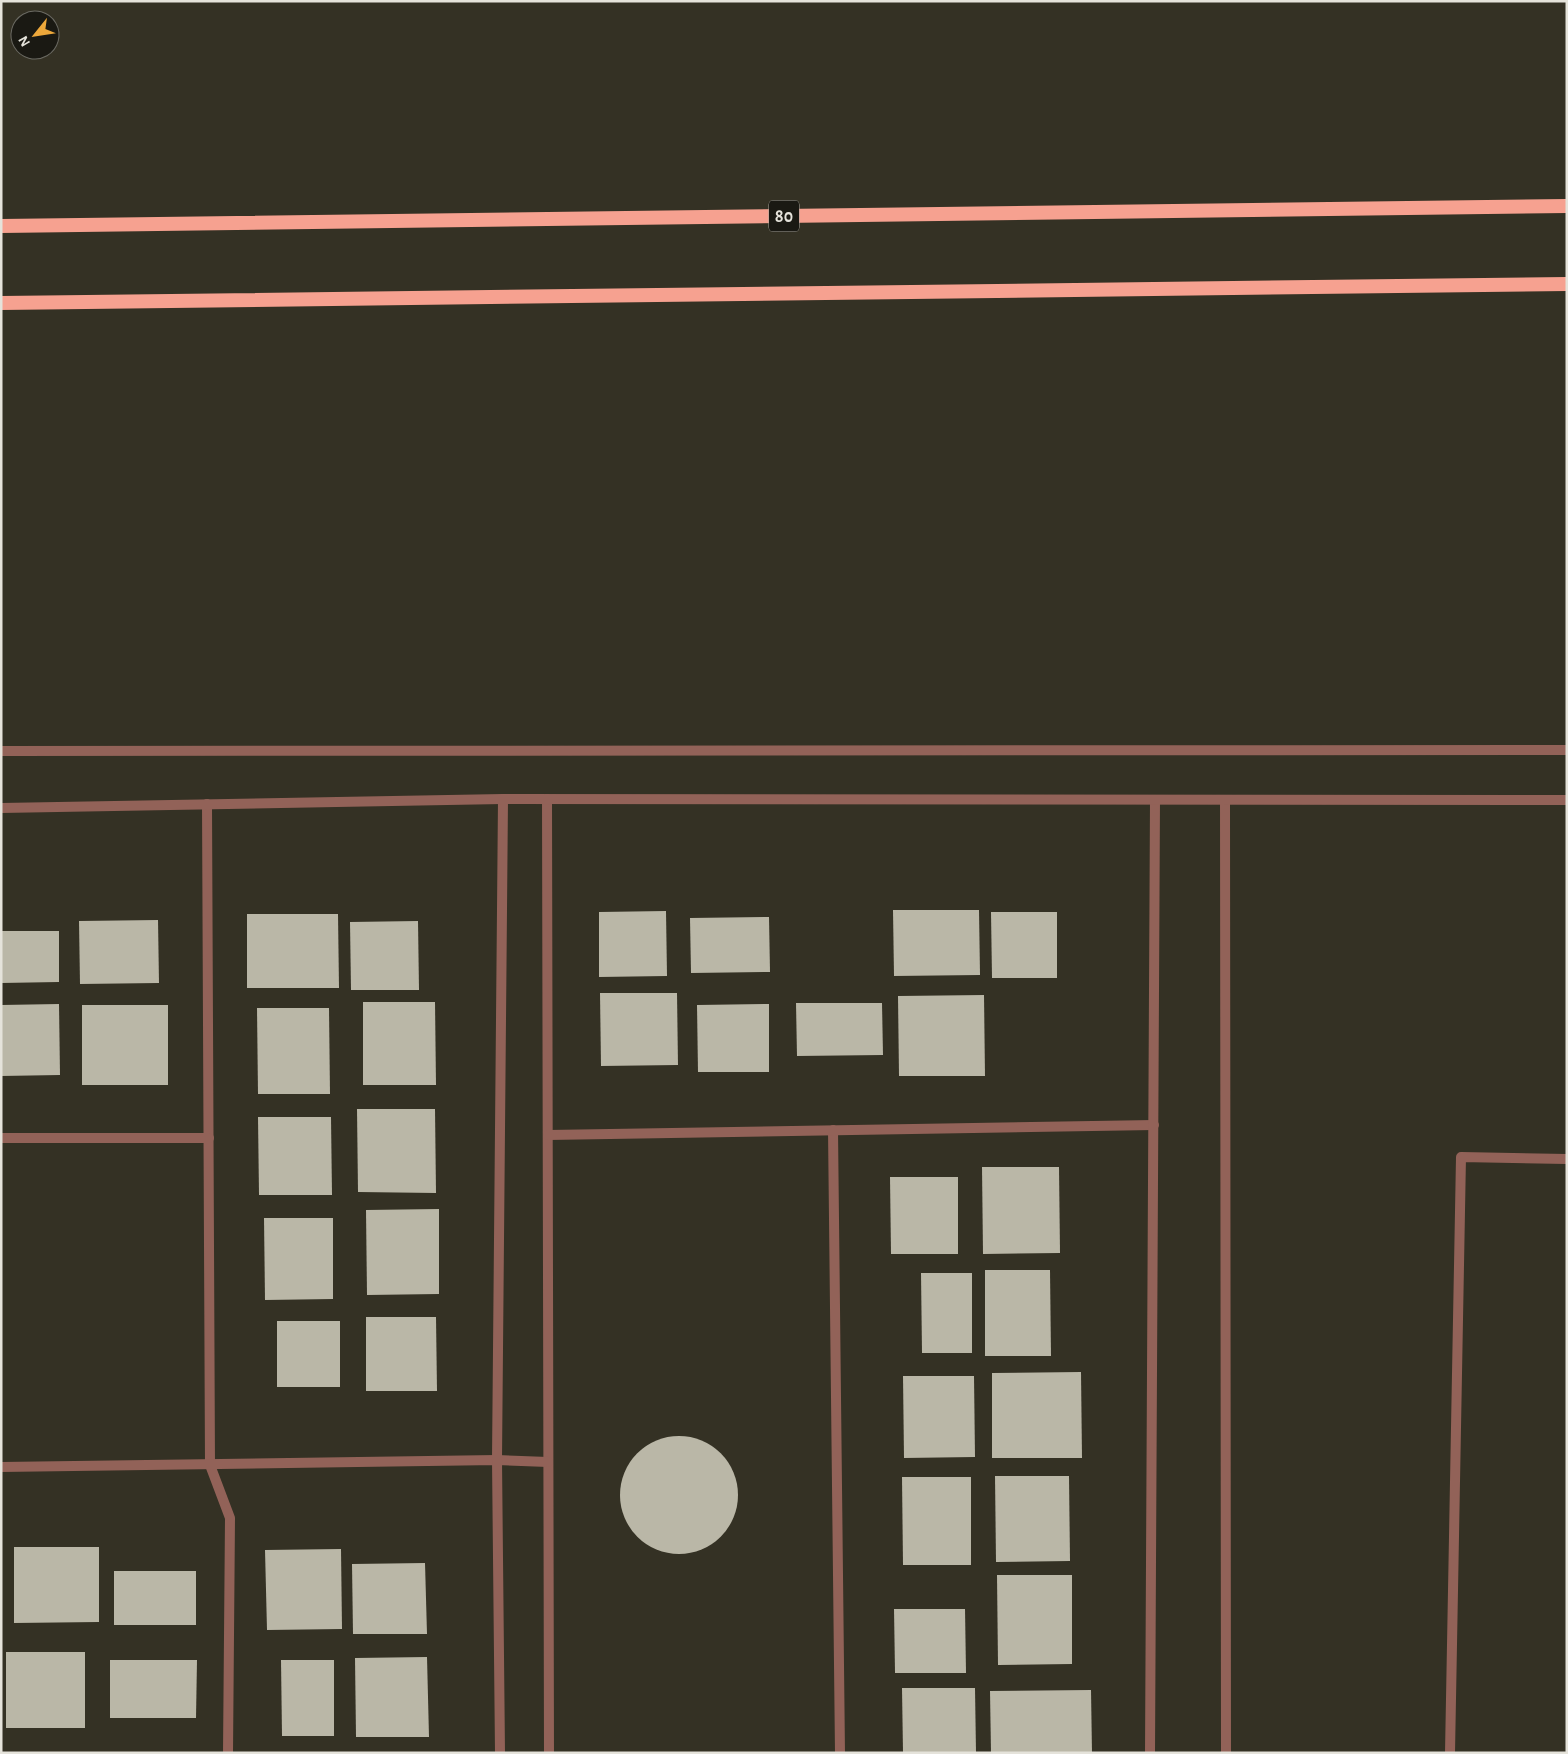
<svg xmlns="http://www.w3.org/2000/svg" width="1568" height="1754" font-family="'Alegreya Sans',sans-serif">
  <rect width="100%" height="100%" fill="#343124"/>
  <g fill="#bab7a7">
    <path d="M 893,910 L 979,910 L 980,975 L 894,976 Z"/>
    <path d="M 666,911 L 667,976 L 599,977 L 599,912 Z"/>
    <path d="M 991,912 L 1057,912 L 1057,978 L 992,978 Z"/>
    <path d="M 247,914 L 338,914 L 339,988 L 247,988 Z"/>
    <path d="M 769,917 L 770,972 L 691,973 L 690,918 Z"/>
    <path d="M 158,920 L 159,983 L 80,984 L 79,921 Z"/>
    <path d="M 418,921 L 419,990 L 351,990 L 350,922 Z"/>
    <path d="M 1,931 L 59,931 L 59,982 L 1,983 Z"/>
    <path d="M 600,993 L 677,993 L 678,1065 L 601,1066 Z"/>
    <path d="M 984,995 L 985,1076 L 899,1076 L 898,996 Z"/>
    <path d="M 363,1002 L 435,1002 L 436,1085 L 363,1085 Z"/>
    <path d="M 796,1003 L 882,1003 L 883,1055 L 797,1056 Z"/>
    <path d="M 59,1004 L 60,1075 L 1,1076 L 1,1005 Z"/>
    <path d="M 769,1004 L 769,1072 L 698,1072 L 697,1005 Z"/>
    <rect x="82" y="1005" width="86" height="80"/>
    <path d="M 257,1008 L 329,1008 L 330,1094 L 258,1094 Z"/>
    <path d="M 357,1109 L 435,1109 L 436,1193 L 358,1192 Z"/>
    <path d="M 258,1117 L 331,1117 L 332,1195 L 259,1195 Z"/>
    <path d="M 982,1167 L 1059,1167 L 1060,1253 L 983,1254 Z"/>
    <path d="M 890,1177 L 958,1177 L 958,1254 L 891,1254 Z"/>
    <path d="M 439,1209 L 439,1294 L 367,1295 L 366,1210 Z"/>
    <path d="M 264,1218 L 333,1218 L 333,1299 L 265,1300 Z"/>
    <path d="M 985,1270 L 1050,1270 L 1051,1356 L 985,1356 Z"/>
    <path d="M 921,1273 L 972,1273 L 972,1353 L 922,1353 Z"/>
    <path d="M 366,1317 L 436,1317 L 437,1391 L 366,1391 Z"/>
    <rect x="277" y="1321" width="63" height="66"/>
    <path d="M 1081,1372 L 1082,1458 L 992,1458 L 992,1373 Z"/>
    <path d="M 903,1376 L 974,1376 L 975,1457 L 904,1458 Z"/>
    <circle cx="679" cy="1495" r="59"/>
    <path d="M 995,1476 L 1069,1476 L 1070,1561 L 996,1562 Z"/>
    <path d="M 902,1477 L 971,1477 L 971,1565 L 903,1565 Z"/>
    <path d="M 14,1547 L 99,1547 L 99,1622 L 14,1623 Z"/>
    <path d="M 341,1549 L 342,1629 L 267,1630 L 265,1550 Z"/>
    <path d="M 425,1563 L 427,1634 L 353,1634 L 352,1564 Z"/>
    <rect x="114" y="1571" width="82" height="54"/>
    <path d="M 997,1575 L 1072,1575 L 1072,1664 L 998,1665 Z"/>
    <path d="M 894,1609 L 965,1609 L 966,1673 L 895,1673 Z"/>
    <rect x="6" y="1652" width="79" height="76"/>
    <path d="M 427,1657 L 429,1737 L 356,1737 L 355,1658 Z"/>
    <path d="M 110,1660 L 197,1660 L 196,1718 L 110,1718 Z"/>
    <path d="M 281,1660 L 334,1660 L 334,1736 L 282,1736 Z"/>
    <path d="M 902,1688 L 975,1688 L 976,1753 L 903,1753 Z"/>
    <path d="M 1091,1690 L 1092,1753 L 991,1753 L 990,1691 Z"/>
  </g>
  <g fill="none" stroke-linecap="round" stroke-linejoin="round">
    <g stroke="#926258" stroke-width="10">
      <path d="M 547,799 L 549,1753"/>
      <path d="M 1225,800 L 1226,1753"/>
      <path d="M 207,804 L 210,1465 L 230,1518 L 228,1753"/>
      <path d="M 833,1130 L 840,1753"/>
      <path d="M 548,1135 L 1154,1125"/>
      <path d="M 1,1138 L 209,1138"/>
      <path d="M 1,1467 L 497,1460 L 548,1462"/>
      <path d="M 500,1753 L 497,1460 L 503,799"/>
      <path d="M 1150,1753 L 1155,800"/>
      <path d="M 1450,1753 L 1461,1157 L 1567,1159"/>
    </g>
    <g stroke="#926258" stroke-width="10">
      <path d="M 1,751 L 1567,750"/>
      <path d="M 1,808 L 503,799 L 1567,800"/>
    </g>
    <g stroke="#f6a190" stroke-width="14">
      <path d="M 1,226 L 1567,206"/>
      <path d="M 1,303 L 1567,284"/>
    </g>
  </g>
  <g text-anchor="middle" stroke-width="5" stroke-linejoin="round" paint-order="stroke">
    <rect fill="#1a1913" stroke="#a8a69f" stroke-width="1" x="769" y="200.5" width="30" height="31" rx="4"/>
    <g font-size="18" font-weight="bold" fill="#e5e3db">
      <text x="784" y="222">80</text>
    </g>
  </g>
  <rect width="1568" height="1754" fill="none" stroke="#e5e3db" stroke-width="5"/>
  <g transform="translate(35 35) rotate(240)"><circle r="24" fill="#1a1913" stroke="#6b6a63"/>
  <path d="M0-4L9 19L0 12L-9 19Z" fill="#eda83b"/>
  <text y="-8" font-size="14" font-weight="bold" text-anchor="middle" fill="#e5e3db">N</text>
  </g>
</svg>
